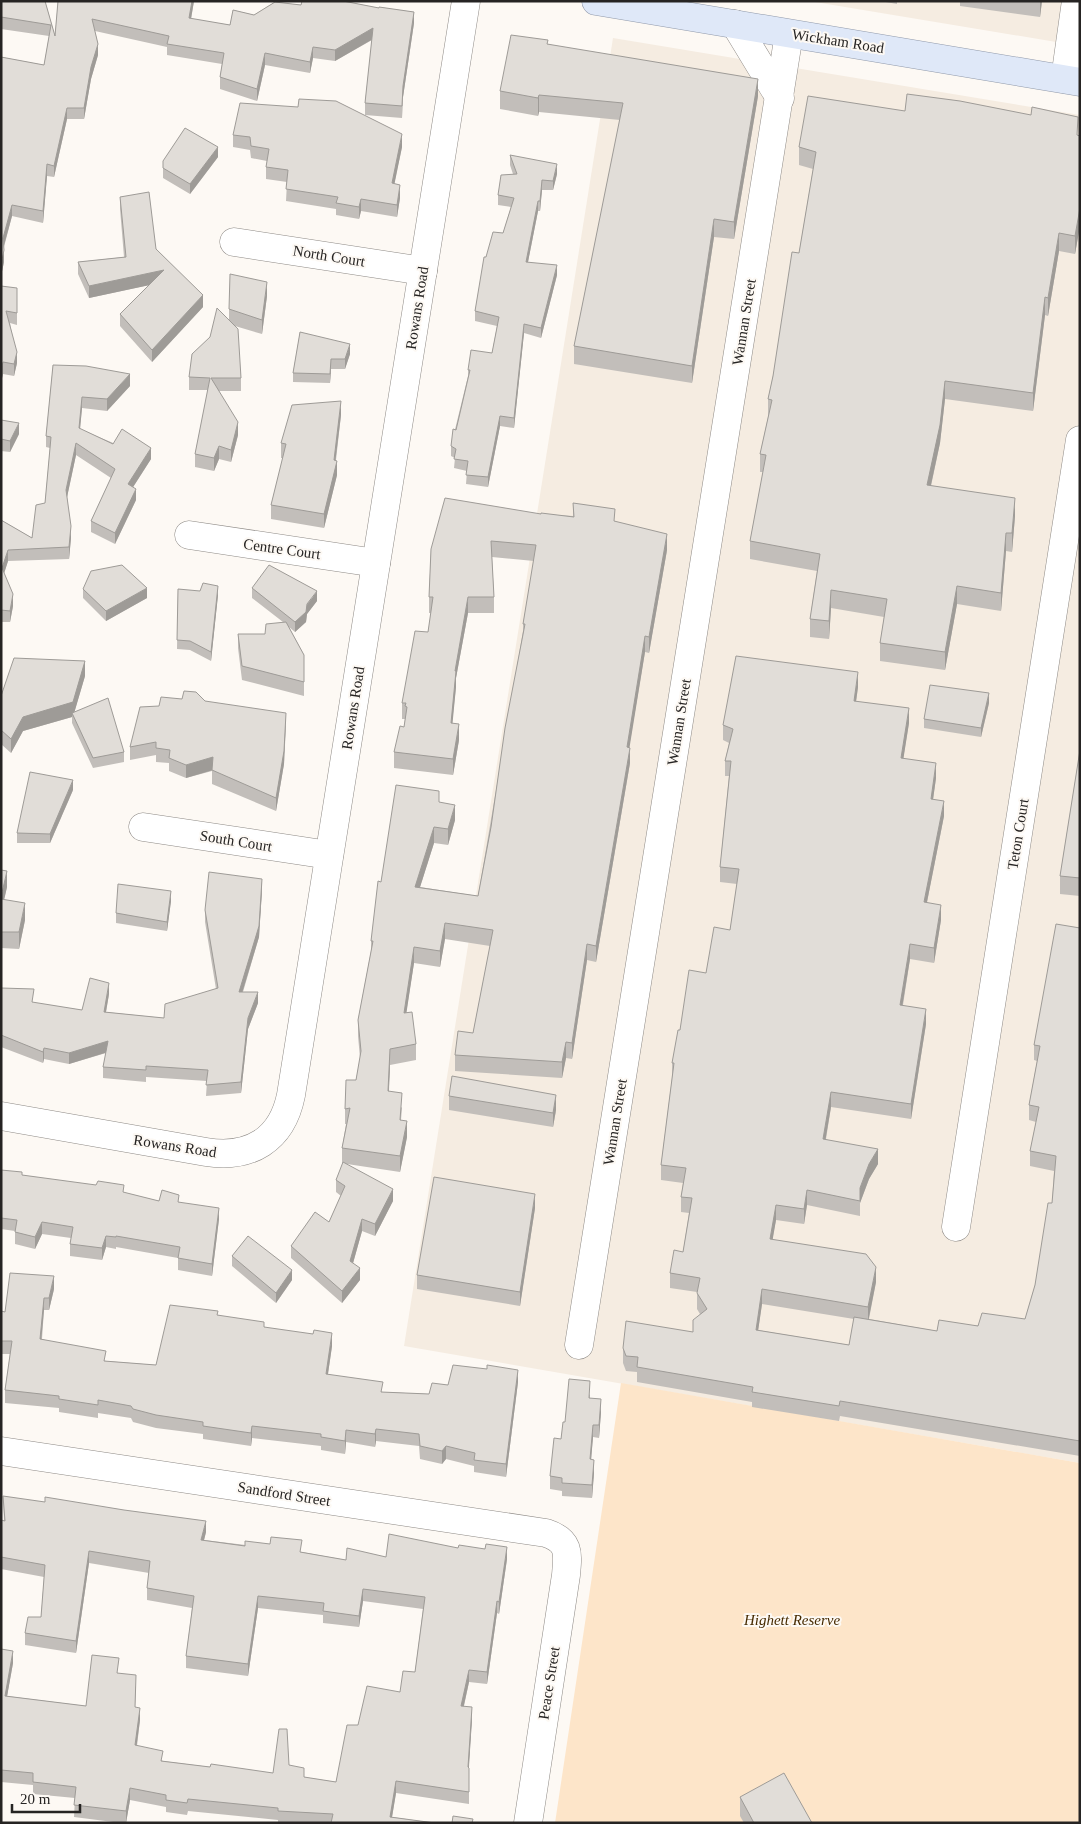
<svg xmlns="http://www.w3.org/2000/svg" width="1081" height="1824" font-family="Georgia,serif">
  <rect width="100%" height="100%" fill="#fdf9f4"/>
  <g fill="#f5ece1">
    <path d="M 809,1 L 1080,1 L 1080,46 Z"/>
    <path d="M 613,38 L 1080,115 L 1080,1463 L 404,1346 Z"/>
  </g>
  <path fill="#fde5c9" d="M 621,1383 L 1080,1463 L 1080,1823 L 555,1823 Z"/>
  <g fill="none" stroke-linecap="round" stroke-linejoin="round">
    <g stroke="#8e8a86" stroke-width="29">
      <g id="minor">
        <path d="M 735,24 L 780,98"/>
        <path d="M 1065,79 L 1076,1"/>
        <path d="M 234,242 L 423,271"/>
        <path d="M 189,535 L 376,563"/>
        <path d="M 143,827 L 329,855"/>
        <path d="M 1,1116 L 206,1152 C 250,1159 282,1140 291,1095 L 466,1"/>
        <path d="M 956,1227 L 1080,440"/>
        <path d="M 579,1345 L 789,34"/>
        <path d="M 1,1451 L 546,1533 C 570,1541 568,1553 566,1575 L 528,1823"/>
      </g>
    </g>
    <g stroke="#9099aa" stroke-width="29">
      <path id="major" d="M 596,1 L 1080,82"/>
    </g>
    <use href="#minor" stroke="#fff" stroke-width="28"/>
    <use href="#major" stroke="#dfe8f8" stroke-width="28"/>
  </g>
  <g fill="#c2beba" fill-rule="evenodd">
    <path d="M 1,1 L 45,1 L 55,36 L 58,1 L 194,1 L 191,19 L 230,25 L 233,10 L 254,15 L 275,2 L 301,5 L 302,1 L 343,1 L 379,8 L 379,7 L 414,12 L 414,23 L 403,97 L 402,118 L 365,115 L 365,103 L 372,40 L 335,61 L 313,58 L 310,73 L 265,65 L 257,101 L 220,89 L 220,77 L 222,64 L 167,55 L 167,47 L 95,31 L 98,44 L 98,55 L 91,79 L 84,119 L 67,119 L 54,177 L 47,176 L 43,223 L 12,216 L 4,247 L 4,262 L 1,276 L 1,57 L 44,65 L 49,36 L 1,29 Z"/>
    <path d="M 880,1 L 897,1 L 897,4 Z"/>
    <path d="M 960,1 L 1042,1 L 1040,17 L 960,6 Z"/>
    <path d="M 548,44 L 758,96 L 734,239 L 714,237 L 692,383 L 574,364 L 574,346 L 620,120 L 539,112 L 538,116 L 500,109 L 500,91 Z"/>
    <path d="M 905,111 L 1080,136 L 1080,226 L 1075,254 L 1059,251 L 1048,316 L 1045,315 L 1033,411 L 945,399 L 940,443 L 931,486 L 1015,516 L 1012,552 L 1006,551 L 1001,611 L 957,604 L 945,670 L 880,661 L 880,643 L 884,617 L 831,608 L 829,639 L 810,637 L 810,619 L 817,571 L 750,559 L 750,541 L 763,472 L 760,472 L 760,454 L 768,417 L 768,399 L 799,253 L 813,169 L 799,165 L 799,147 Z"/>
    <path d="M 233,135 L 402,147 L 394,184 L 400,198 L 397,217 L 361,211 L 359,219 L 336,215 L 336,209 L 286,201 L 287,182 L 266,179 L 266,167 L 267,161 L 251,158 L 250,150 L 233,147 Z"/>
    <path d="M 510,155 L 557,174 L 553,190 L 542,190 L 540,211 L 538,211 L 528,262 L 557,275 L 541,338 L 524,333 L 514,428 L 500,426 L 488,487 L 466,484 L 467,471 L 454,468 L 455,458 L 451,456 L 451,446 L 468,376 L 468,370 L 492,353 L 497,326 L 475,321 L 475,311 L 486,257 L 503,233 L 511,207 L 498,205 L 498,195 L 513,174 L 510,165 Z"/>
    <path d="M 218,157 L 190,194 L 163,178 L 163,161 Z"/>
    <path d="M 120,197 L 156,249 L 203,307 L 152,362 L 120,326 L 120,314 L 149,285 L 89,298 L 78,274 L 78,262 L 124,257 L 120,209 Z"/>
    <path d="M 1,286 L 17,300 L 17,325 L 10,323 L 17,363 L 14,376 L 3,374 L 1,382 Z"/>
    <path d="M 267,296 L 262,334 L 235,326 L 241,378 L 241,391 L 219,391 L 238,435 L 231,462 L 219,459 L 214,471 L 195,467 L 195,454 L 208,390 L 189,390 L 189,377 L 229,319 L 229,309 Z"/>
    <path d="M 300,332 L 350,354 L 345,369 L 331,369 L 330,383 L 293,382 L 293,373 Z"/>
    <path d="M 53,365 L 130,386 L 107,411 L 82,408 L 80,429 L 151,459 L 133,487 L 136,500 L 115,544 L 91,532 L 91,521 L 111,478 L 76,455 L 67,497 L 71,538 L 69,559 L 8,561 L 4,573 L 13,606 L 10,622 L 1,622 L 1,520 L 32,538 L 45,503 L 50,448 L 46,447 L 46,436 Z"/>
    <path d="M 341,415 L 336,460 L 337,475 L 324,528 L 271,519 L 271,505 L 283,458 L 281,458 L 281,443 Z"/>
    <path d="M 1,420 L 19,434 L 10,452 L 1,451 Z"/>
    <path d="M 573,503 L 615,522 L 667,550 L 649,653 L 645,652 L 629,747 L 630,763 L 596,962 L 587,960 L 572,1059 L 566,1058 L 562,1078 L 455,1071 L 455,1055 L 473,1033 L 490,946 L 445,939 L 440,967 L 414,963 L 406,1013 L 416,1044 L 416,1060 L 390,1065 L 389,1091 L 402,1108 L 401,1120 L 407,1137 L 400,1172 L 347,1164 L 393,1201 L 375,1236 L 362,1231 L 353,1263 L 360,1280 L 342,1303 L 291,1258 L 291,1246 L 329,1222 L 341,1196 L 336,1192 L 336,1180 L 343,1164 L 342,1164 L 342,1148 L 346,1124 L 345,1124 L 345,1109 L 356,1080 L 360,1058 L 358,1036 L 358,1020 L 371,951 L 371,941 L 381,882 L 439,802 L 455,820 L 448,845 L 434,843 L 420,887 L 478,896 L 523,631 L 523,624 L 534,561 L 492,557 L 494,597 L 494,613 L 468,613 L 456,678 L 456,687 L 452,723 L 459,740 L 453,775 L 394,768 L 394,752 L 404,727 L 405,719 L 402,719 L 402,703 L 428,632 L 431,613 L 429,613 L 429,597 L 431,549 L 541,514 L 573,516 Z"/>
    <path d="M 252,588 L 317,601 L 307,614 L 306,622 L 295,632 L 289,627 L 304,655 L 304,696 L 242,680 L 238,648 L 238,634 L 265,634 L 283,622 L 252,598 Z"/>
    <path d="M 83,589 L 147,598 L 106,621 L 83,598 Z"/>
    <path d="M 178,589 L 218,595 L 211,661 L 190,650 L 177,649 Z"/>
    <path d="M 85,676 L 74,713 L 124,752 L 124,762 L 93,768 L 72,723 L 72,717 L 23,731 L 11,753 L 1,744 L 1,696 Z"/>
    <path d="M 858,687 L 856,701 L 909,723 L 903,759 L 936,778 L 933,799 L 944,816 L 927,902 L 941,920 L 934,963 L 910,959 L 903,1005 L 926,1024 L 911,1119 L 831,1107 L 826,1139 L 878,1164 L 869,1179 L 860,1203 L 860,1216 L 807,1205 L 804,1224 L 776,1220 L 772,1240 L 876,1282 L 869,1319 L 937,1331 L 1025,1319 L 1035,1285 L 1052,1203 L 1054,1171 L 1030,1166 L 1030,1151 L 1036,1122 L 1029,1120 L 1029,1105 L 1037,1061 L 1034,1060 L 1034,1045 L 1080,928 L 1080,1456 L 840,1416 L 839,1421 L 752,1407 L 752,1402 L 637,1382 L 637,1372 L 626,1371 L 623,1363 L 623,1348 L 693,1332 L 700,1314 L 697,1309 L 697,1292 L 670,1288 L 670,1273 L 683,1252 L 689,1213 L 681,1212 L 681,1197 L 683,1183 L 661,1180 L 661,1165 L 672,1078 L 672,1063 L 680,1030 L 706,973 L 730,930 L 737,884 L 720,882 L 720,867 L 729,776 L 725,776 L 725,761 L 729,743 L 723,740 L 723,725 ZM 762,1304 L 854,1319 L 849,1345 L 758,1330 Z"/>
    <path d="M 205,701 L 286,726 L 284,764 L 276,811 L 212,784 L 212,771 L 186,778 L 169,771 L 169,763 L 156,762 L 156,755 L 130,760 L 130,747 L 159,706 Z"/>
    <path d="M 989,703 L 981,737 L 924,728 L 924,719 Z"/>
    <path d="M 1080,750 L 1080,896 L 1060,894 L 1060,876 Z"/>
    <path d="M 73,790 L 50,843 L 17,843 L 17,833 Z"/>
    <path d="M 1,870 L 7,887 L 4,899 L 25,920 L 19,949 L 1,948 Z"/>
    <path d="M 262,890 L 259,937 L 243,992 L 258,1003 L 248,1029 L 241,1093 L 206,1096 L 207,1081 L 146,1077 L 146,1082 L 103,1078 L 103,1067 L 106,1053 L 69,1064 L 44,1059 L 43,1063 L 1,1047 L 1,988 L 34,1003 L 82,1010 L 109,994 L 106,1012 L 164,1018 L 216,989 L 205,922 L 205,910 Z"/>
    <path d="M 171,901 L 167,931 L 116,923 L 116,913 Z"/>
    <path d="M 449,1096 L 556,1110 L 553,1127 L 449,1110 Z"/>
    <path d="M 1,1170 L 22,1175 L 124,1193 L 159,1201 L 179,1202 L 219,1219 L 212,1276 L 178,1270 L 178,1258 L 116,1247 L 116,1249 L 106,1247 L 102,1260 L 70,1256 L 70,1244 L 71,1238 L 42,1234 L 35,1249 L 15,1244 L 15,1231 L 1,1229 Z"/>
    <path d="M 535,1208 L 520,1306 L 417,1289 L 417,1275 Z"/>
    <path d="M 232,1256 L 292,1280 L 276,1303 L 232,1266 Z"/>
    <path d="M 54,1289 L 49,1310 L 44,1310 L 42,1339 L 106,1361 L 156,1365 L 218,1315 L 332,1346 L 328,1374 L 383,1392 L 429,1394 L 448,1385 L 518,1382 L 506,1477 L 474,1472 L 474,1466 L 446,1459 L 442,1464 L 420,1459 L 419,1446 L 376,1441 L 375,1447 L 346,1442 L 345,1454 L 321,1450 L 321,1446 L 252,1438 L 251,1446 L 203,1439 L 203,1434 L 156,1428 L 133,1422 L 131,1418 L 98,1413 L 98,1418 L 59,1412 L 59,1408 L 5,1403 L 5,1390 L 10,1354 L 1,1354 L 1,1311 L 5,1312 Z"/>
    <path d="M 590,1394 L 590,1398 L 601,1412 L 599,1438 L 593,1437 L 591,1460 L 594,1473 L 592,1498 L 562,1496 L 562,1491 L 550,1489 L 550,1476 L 561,1439 L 565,1422 Z"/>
    <path d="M 3,1496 L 206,1532 L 204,1540 L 302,1552 L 346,1560 L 386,1557 L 507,1559 L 499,1614 L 497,1613 L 487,1684 L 469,1682 L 464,1706 L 472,1719 L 469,1767 L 469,1804 L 396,1793 L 392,1817 L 435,1823 L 278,1823 L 278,1820 L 188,1811 L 187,1815 L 166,1812 L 166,1807 L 130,1800 L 126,1823 L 121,1823 L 74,1817 L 75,1798 L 33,1794 L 33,1785 L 1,1782 L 1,1649 L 13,1663 L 7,1696 L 86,1706 L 118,1673 L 136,1687 L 135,1707 L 140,1720 L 137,1746 L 163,1761 L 210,1767 L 273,1773 L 289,1765 L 304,1777 L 336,1782 L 358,1725 L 400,1692 L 415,1672 L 423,1609 L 363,1601 L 359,1627 L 323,1623 L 323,1615 L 258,1608 L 248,1676 L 186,1668 L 186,1656 L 192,1608 L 147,1600 L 147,1588 L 149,1573 L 89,1563 L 76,1653 L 25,1645 L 25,1633 L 41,1617 L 44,1577 L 1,1569 L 1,1520 L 4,1521 Z"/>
    <path d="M 740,1797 L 812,1823 L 744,1823 L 740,1816 Z"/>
  </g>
  <g fill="#9e9b97">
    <path d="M 192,1 L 194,1 L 189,30 L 189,18 Z"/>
    <path d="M 1040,1 L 1042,1 L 1040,17 Z"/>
    <path d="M 414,12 L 414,23 L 403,97 L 402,118 L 403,86 Z"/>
    <path d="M 373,28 L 373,39 L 335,61 L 335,50 Z"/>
    <path d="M 98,44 L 98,55 L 91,79 L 84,119 L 84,108 L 91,67 Z"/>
    <path d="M 313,47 L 313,58 L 310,73 L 310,62 Z"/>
    <path d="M 265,53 L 265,65 L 257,101 L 257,89 Z"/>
    <path d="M 758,79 L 758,96 L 734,239 L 734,222 Z"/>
    <path d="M 539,95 L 539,112 L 538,116 L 538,98 Z"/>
    <path d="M 67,108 L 67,119 L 54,177 L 54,166 Z"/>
    <path d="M 402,134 L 402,147 L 392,196 L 392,183 Z"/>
    <path d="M 218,147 L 218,157 L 190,194 L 190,184 Z"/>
    <path d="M 47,164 L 47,176 L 43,223 L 43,211 Z"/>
    <path d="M 557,164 L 557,174 L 553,190 L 553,181 Z"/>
    <path d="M 542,180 L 542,190 L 540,211 L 540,201 Z"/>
    <path d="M 400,185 L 400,198 L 397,217 L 397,205 Z"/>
    <path d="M 361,199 L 361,211 L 359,219 L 359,207 Z"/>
    <path d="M 538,201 L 538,211 L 526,272 L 526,262 Z"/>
    <path d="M 12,205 L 12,216 L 3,249 L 3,238 Z"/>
    <path d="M 1080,208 L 1080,226 L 1075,254 L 1075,236 Z"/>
    <path d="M 714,219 L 714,237 L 692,383 L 692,366 Z"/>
    <path d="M 1059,233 L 1059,251 L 1048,316 L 1048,298 Z"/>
    <path d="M 4,250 L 4,262 L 1,276 L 1,265 Z"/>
    <path d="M 557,265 L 557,275 L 541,338 L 541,328 Z"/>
    <path d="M 164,270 L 164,282 L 89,298 L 89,286 Z"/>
    <path d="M 267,282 L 267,296 L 262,334 L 262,320 Z"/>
    <path d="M 203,295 L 203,307 L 152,362 L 152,350 Z"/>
    <path d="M 1045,297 L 1045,315 L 1033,411 L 1033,393 Z"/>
    <path d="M 524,324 L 524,333 L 514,428 L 514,418 Z"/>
    <path d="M 350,344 L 350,354 L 345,369 L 345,359 Z"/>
    <path d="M 17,352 L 17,363 L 14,376 L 14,364 Z"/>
    <path d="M 331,359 L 331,369 L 330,383 L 330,374 Z"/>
    <path d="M 3,362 L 3,374 L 1,382 L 1,371 Z"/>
    <path d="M 130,374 L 130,386 L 107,411 L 107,399 Z"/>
    <path d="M 945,381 L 945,399 L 940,443 L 927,503 L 927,485 Z"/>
    <path d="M 82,397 L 82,408 L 79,439 L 79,428 Z"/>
    <path d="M 341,401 L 341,415 L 334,472 L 337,461 L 337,475 L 324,528 L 324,514 L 334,460 Z"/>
    <path d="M 500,416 L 500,426 L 488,487 L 488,477 Z"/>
    <path d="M 238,422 L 238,435 L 231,462 L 231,450 Z"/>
    <path d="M 19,423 L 19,434 L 10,452 L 10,441 Z"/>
    <path d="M 76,443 L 76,455 L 66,502 L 66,490 Z"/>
    <path d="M 219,446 L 219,459 L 214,471 L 214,458 Z"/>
    <path d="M 151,448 L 151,459 L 128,495 L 128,484 Z"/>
    <path d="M 136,489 L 136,500 L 115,544 L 115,533 Z"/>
    <path d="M 1015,498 L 1015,516 L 1012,552 L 1012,533 Z"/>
    <path d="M 71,526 L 71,538 L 69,559 L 69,547 Z"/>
    <path d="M 1006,533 L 1006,551 L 1001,611 L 1001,593 Z"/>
    <path d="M 667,534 L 667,550 L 649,653 L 649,637 Z"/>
    <path d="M 8,550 L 8,561 L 2,580 L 2,568 Z"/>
    <path d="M 218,586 L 218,595 L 211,661 L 211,652 Z"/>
    <path d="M 957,586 L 957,604 L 945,670 L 945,652 Z"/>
    <path d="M 147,588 L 147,598 L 106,621 L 106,611 Z"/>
    <path d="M 831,590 L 831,608 L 829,639 L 829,621 Z"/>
    <path d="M 317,591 L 317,601 L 307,614 L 306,622 L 295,632 L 295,622 Z"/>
    <path d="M 13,594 L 13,606 L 10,622 L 10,611 Z"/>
    <path d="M 468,597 L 468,613 L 456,678 L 456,687 L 451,739 L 451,723 L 455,671 Z"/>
    <path d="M 645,636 L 645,652 L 627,763 L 627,747 Z"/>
    <path d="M 85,661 L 85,676 L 73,717 L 72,713 L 72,717 L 23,731 L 11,753 L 11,739 L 23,717 Z"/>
    <path d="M 858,672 L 858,687 L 854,716 L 854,701 Z"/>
    <path d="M 989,693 L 989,703 L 981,737 L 981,728 Z"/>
    <path d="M 909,708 L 909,723 L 901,774 L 901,758 Z"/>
    <path d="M 286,713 L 284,764 L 276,811 L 276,798 Z"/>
    <path d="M 459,724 L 459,740 L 453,775 L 453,759 Z"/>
    <path d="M 630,748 L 630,763 L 596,962 L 596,946 Z"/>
    <path d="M 213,757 L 213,770 L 186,778 L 186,765 Z"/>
    <path d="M 936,763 L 936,778 L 931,814 L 931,799 Z"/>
    <path d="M 73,780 L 73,790 L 50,843 L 50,834 Z"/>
    <path d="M 944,801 L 944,816 L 924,917 L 924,902 Z"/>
    <path d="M 455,805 L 455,820 L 448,845 L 448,829 Z"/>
    <path d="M 434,827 L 434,843 L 415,903 L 415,887 Z"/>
    <path d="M 7,871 L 7,887 L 1,914 L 1,897 Z"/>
    <path d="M 262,879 L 262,890 L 259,937 L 239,1003 L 239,992 Z"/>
    <path d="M 171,891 L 171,901 L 167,931 L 167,922 Z"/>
    <path d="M 25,903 L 25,920 L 19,949 L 19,932 Z"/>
    <path d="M 941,905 L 941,920 L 934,963 L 934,948 Z"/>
    <path d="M 445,923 L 445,939 L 440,967 L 440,951 Z"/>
    <path d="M 587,944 L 587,960 L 572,1059 L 572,1043 Z"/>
    <path d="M 910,944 L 910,959 L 900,1020 L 900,1005 Z"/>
    <path d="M 414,947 L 414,963 L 404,1029 L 404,1013 Z"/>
    <path d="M 109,983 L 109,994 L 104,1023 L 104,1012 Z"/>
    <path d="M 258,992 L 258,1003 L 248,1029 L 241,1093 L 241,1082 L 248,1018 Z"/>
    <path d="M 926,1009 L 926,1024 L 911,1119 L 911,1104 Z"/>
    <path d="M 108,1041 L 108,1052 L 69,1064 L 69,1053 Z"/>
    <path d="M 566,1042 L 566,1058 L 562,1078 L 562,1062 Z"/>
    <path d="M 44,1048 L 44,1059 L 43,1063 L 43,1052 Z"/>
    <path d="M 390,1049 L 390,1065 L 388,1107 L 388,1091 Z"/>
    <path d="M 831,1092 L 831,1107 L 823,1154 L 823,1139 Z"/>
    <path d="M 556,1095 L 556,1110 L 553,1127 L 553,1113 Z"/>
    <path d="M 407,1121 L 407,1137 L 400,1172 L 400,1156 Z"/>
    <path d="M 878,1149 L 878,1164 L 869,1179 L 860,1203 L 860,1216 L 860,1188 L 869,1164 Z"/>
    <path d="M 393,1189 L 393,1201 L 375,1236 L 375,1224 Z"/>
    <path d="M 807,1190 L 807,1205 L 804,1224 L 804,1209 Z"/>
    <path d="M 535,1194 L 535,1208 L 520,1306 L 520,1292 Z"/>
    <path d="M 776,1205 L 776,1220 L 770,1255 L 770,1239 Z"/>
    <path d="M 219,1208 L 219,1219 L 212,1276 L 212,1264 Z"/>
    <path d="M 362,1219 L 362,1231 L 350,1274 L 350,1261 Z"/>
    <path d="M 42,1222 L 42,1234 L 35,1249 L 35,1237 Z"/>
    <path d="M 106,1236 L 106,1247 L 102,1260 L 102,1248 Z"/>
    <path d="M 876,1267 L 876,1282 L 868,1322 L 868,1307 Z"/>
    <path d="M 360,1268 L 360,1280 L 342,1303 L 342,1291 Z"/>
    <path d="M 292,1270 L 292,1280 L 276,1303 L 276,1293 Z"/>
    <path d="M 54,1276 L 54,1289 L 49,1310 L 49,1298 Z"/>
    <path d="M 762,1289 L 762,1304 L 756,1345 L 756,1330 Z"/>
    <path d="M 44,1298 L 44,1310 L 40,1352 L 40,1339 Z"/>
    <path d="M 332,1333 L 332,1346 L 326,1387 L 326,1374 Z"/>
    <path d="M 518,1370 L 518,1382 L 506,1477 L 506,1464 Z"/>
    <path d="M 601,1399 L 601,1412 L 599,1438 L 599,1425 Z"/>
    <path d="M 593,1425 L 593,1437 L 590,1472 L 590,1459 Z"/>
    <path d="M 252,1426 L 252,1438 L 251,1446 L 251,1433 Z"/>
    <path d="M 376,1429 L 376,1441 L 375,1447 L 375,1434 Z"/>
    <path d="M 346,1430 L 346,1442 L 345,1454 L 345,1441 Z"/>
    <path d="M 446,1446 L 446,1459 L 442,1464 L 442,1451 Z"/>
    <path d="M 594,1460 L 594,1473 L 592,1498 L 592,1485 Z"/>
    <path d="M 206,1521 L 206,1532 L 201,1552 L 201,1540 Z"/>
    <path d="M 507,1547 L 507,1559 L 499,1614 L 499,1602 Z"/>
    <path d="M 89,1551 L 89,1563 L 76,1653 L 76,1641 Z"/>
    <path d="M 363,1589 L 363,1601 L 359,1627 L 359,1616 Z"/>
    <path d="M 258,1596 L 258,1608 L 248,1676 L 248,1664 Z"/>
    <path d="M 497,1601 L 497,1613 L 487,1684 L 487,1672 Z"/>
    <path d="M 13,1651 L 13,1663 L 5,1708 L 5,1696 Z"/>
    <path d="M 469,1670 L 469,1682 L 461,1718 L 461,1706 Z"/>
    <path d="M 472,1707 L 472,1719 L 468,1779 L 468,1767 Z"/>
    <path d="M 140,1708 L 140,1720 L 135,1757 L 135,1745 Z"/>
    <path d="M 396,1781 L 396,1793 L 391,1823 L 390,1817 Z"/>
    <path d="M 130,1788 L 130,1800 L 126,1823 L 126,1811 Z"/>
  </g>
  <g fill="#e1ddd8" stroke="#9e9b97">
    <path d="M 1,1 L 45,1 L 55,36 L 58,1 L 192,1 L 189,18 L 230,25 L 233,10 L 254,15 L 275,2 L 301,5 L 302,1 L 343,1 L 379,8 L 379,7 L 414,12 L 403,86 L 402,106 L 365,103 L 373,28 L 335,50 L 313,47 L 310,62 L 265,53 L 257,89 L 220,77 L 224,53 L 167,44 L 169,36 L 92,19 L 98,44 L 91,67 L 84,108 L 67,108 L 54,166 L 47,164 L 43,211 L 12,205 L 3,238 L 4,250 L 1,265 L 1,57 L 44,65 L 51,25 L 1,17 Z"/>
    <path d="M 511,35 L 548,40 L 547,44 L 758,79 L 734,222 L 714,219 L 692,366 L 574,346 L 623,103 L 539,95 L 538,98 L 500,91 Z"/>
    <path d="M 907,94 L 960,101 L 1031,115 L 1032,107 L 1078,117 L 1077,135 L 1080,136 L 1080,208 L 1075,236 L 1059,233 L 1048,298 L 1045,297 L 1033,393 L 945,381 L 940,425 L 927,485 L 1015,498 L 1012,533 L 1006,533 L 1001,593 L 957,586 L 945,652 L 880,643 L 887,599 L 831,590 L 829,621 L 810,619 L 820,554 L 750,541 L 766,455 L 760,454 L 772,400 L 768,399 L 773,376 L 792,252 L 799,253 L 816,152 L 799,147 L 808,96 L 905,111 Z"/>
    <path d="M 299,99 L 336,101 L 402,134 L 392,183 L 400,185 L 397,205 L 361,199 L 359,207 L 336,203 L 338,197 L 286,189 L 288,170 L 266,167 L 269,149 L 251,146 L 250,137 L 233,135 L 240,103 L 298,107 Z"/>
    <path d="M 185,128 L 218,147 L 190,184 L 163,168 L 163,161 Z"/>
    <path d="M 510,155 L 557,164 L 553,181 L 542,180 L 540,201 L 538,201 L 526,262 L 557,265 L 541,328 L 524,324 L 514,418 L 500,416 L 488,477 L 466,475 L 468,461 L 454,459 L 456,449 L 451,446 L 453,429 L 456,430 L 470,370 L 468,370 L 471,350 L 492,353 L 499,317 L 475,311 L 484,257 L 486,257 L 493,232 L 503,233 L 514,198 L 498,195 L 501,175 L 517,174 Z"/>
    <path d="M 149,192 L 156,249 L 203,295 L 152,350 L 120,314 L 164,270 L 89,286 L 78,262 L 126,257 L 120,197 Z"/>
    <path d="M 230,274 L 267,282 L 262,320 L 229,309 Z"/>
    <path d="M 1,286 L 17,288 L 17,313 L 6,311 L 17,352 L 14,364 L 3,362 L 1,371 Z"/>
    <path d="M 217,308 L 238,329 L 241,378 L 211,378 L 238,422 L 231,450 L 219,446 L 214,458 L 195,454 L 210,378 L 189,377 L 192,354 L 210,337 Z"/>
    <path d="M 300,332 L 350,344 L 345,359 L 331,359 L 330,374 L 293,373 Z"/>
    <path d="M 53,365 L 86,366 L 130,374 L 107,399 L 82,397 L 79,428 L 113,444 L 122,429 L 151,448 L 128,484 L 136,489 L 115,533 L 91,521 L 115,469 L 76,443 L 66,490 L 71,526 L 69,547 L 8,550 L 2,568 L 13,594 L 10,611 L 1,610 L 1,520 L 32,538 L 36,505 L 45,503 L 51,437 L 46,436 Z"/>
    <path d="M 341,401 L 334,460 L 337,461 L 324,514 L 271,505 L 286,444 L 281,443 L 292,405 Z"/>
    <path d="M 1,420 L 19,423 L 10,441 L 1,439 Z"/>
    <path d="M 445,498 L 541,514 L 541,513 L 574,517 L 573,503 L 615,509 L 614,521 L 667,534 L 649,637 L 645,636 L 627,747 L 630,748 L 596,946 L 587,944 L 572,1043 L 566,1042 L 562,1062 L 455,1055 L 458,1031 L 473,1033 L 493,930 L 445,923 L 440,951 L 414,947 L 404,1013 L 412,1012 L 416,1044 L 390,1049 L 388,1091 L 402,1093 L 400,1120 L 407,1121 L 400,1156 L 342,1148 L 350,1108 L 345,1109 L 346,1080 L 356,1080 L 361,1051 L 358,1020 L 373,941 L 371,941 L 378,881 L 381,882 L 396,785 L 439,791 L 439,802 L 455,805 L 448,829 L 434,827 L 415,887 L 478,896 L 491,827 L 505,728 L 525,624 L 523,624 L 536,545 L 491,541 L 494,597 L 468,597 L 455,671 L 456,671 L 451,723 L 459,724 L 453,759 L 394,752 L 400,726 L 404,727 L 407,707 L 405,706 L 406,703 L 402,703 L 415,631 L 428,632 L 433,597 L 429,597 L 431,549 Z"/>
    <path d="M 122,565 L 147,588 L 106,611 L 83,589 L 91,571 Z"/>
    <path d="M 269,565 L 317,591 L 307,604 L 306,612 L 295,622 L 252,588 Z"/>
    <path d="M 203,583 L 218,586 L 211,652 L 190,641 L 177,640 L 178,589 L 200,591 Z"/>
    <path d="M 286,622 L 304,655 L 304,682 L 242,666 L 238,634 L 265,634 L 266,624 Z"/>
    <path d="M 736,656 L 858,672 L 854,701 L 909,708 L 901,758 L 936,763 L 931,799 L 944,801 L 924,902 L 941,905 L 934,948 L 910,944 L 900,1005 L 926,1009 L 911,1104 L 831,1092 L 823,1139 L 878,1149 L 869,1164 L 860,1188 L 860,1201 L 807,1190 L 804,1209 L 776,1205 L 770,1239 L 866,1254 L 876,1267 L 868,1307 L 762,1289 L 756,1330 L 849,1345 L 854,1317 L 937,1331 L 939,1320 L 978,1326 L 982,1313 L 1025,1319 L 1035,1285 L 1048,1203 L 1052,1203 L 1056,1156 L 1030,1151 L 1039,1107 L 1029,1105 L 1040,1046 L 1034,1045 L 1056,924 L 1080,928 L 1080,1441 L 840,1401 L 839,1406 L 752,1392 L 753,1387 L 637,1367 L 638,1357 L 626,1356 L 623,1348 L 626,1321 L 693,1332 L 693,1320 L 707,1309 L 697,1293 L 700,1278 L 670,1273 L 674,1250 L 683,1252 L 692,1198 L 681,1197 L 686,1168 L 661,1165 L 674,1063 L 672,1063 L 678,1030 L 680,1030 L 689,970 L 706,973 L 714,927 L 730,930 L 739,869 L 720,867 L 731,761 L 725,761 L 733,729 L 723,725 Z"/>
    <path d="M 14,658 L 85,661 L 73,702 L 23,717 L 11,739 L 1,730 L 1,696 Z"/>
    <path d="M 930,685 L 989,693 L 981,728 L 924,719 Z"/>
    <path d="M 184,691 L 196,692 L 205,701 L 286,713 L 284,751 L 276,798 L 212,770 L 213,757 L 186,765 L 169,758 L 170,750 L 156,748 L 156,742 L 130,747 L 140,707 L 159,706 L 161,697 L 182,699 Z"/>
    <path d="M 108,698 L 124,752 L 93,758 L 72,713 Z"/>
    <path d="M 1080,750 L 1080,878 L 1060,876 Z"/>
    <path d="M 30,772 L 73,780 L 50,834 L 17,833 Z"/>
    <path d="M 1,870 L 7,871 L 1,897 Z"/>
    <path d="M 209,872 L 262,879 L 259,926 L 239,992 L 258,992 L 248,1018 L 241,1082 L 206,1085 L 208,1070 L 146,1066 L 146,1070 L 103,1067 L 108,1041 L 69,1053 L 44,1048 L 43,1052 L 1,1035 L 1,988 L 34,989 L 32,1002 L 82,1010 L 90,978 L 109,983 L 104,1012 L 164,1018 L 165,1004 L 218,988 L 205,910 Z"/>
    <path d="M 118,884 L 171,891 L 167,922 L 116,913 Z"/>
    <path d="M 1,899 L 25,903 L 19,932 L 1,932 Z"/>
    <path d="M 452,1076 L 556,1095 L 553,1113 L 449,1096 Z"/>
    <path d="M 343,1162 L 393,1189 L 375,1224 L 362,1219 L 350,1261 L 360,1268 L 342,1291 L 291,1246 L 315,1212 L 329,1222 L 345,1186 L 336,1180 Z"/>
    <path d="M 1,1170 L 22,1172 L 22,1175 L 96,1185 L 98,1181 L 124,1185 L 123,1192 L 159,1201 L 162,1190 L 179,1195 L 178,1202 L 219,1208 L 212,1264 L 178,1258 L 180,1247 L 116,1236 L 116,1237 L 106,1236 L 102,1248 L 70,1244 L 73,1227 L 42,1222 L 35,1237 L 15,1232 L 17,1220 L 1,1218 Z"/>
    <path d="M 434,1177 L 535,1194 L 520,1292 L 417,1275 Z"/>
    <path d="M 248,1236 L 292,1270 L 276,1293 L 232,1256 Z"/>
    <path d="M 10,1273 L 54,1276 L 49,1298 L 44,1298 L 40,1339 L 106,1351 L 104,1361 L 156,1365 L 170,1305 L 218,1311 L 217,1315 L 264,1322 L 264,1327 L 313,1334 L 314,1330 L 332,1333 L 326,1374 L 383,1382 L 381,1392 L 429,1394 L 432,1383 L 448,1385 L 453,1365 L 487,1369 L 487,1365 L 518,1370 L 506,1464 L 474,1460 L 475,1453 L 446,1446 L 442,1451 L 420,1446 L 419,1434 L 376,1429 L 375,1434 L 346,1430 L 345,1441 L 321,1437 L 321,1434 L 252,1426 L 251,1433 L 203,1426 L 203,1422 L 156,1415 L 133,1409 L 131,1406 L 98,1400 L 98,1405 L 59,1399 L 59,1396 L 5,1390 L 12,1341 L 1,1341 L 1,1311 L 5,1312 Z"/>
    <path d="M 569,1379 L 590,1381 L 589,1398 L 601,1399 L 599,1425 L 593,1425 L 590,1459 L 594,1460 L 592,1485 L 562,1483 L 562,1478 L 550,1476 L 554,1438 L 561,1439 L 563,1422 L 565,1422 Z"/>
    <path d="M 3,1496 L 45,1502 L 45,1497 L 124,1510 L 206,1521 L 201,1540 L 245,1546 L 245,1541 L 270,1544 L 271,1537 L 302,1540 L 300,1552 L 346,1560 L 347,1548 L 386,1557 L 389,1534 L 458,1548 L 459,1545 L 485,1549 L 486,1544 L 507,1547 L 499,1602 L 497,1601 L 487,1672 L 469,1670 L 461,1706 L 472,1707 L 468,1767 L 469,1768 L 469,1792 L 396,1781 L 390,1817 L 435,1823 L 331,1823 L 333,1814 L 278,1811 L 278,1808 L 188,1799 L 187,1803 L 166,1800 L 166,1795 L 130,1788 L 126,1811 L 74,1805 L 76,1787 L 33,1782 L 33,1773 L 1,1770 L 1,1649 L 13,1651 L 5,1696 L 86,1706 L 92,1655 L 119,1658 L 117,1673 L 136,1675 L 135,1707 L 140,1708 L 135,1745 L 163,1751 L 161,1761 L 210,1767 L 211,1764 L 273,1773 L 279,1729 L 287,1729 L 289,1765 L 304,1768 L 304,1777 L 336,1782 L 347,1725 L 358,1725 L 367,1686 L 400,1692 L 403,1671 L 415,1672 L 425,1597 L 363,1589 L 359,1616 L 323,1611 L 324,1603 L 258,1596 L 248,1664 L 186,1656 L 194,1596 L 147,1588 L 150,1561 L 89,1551 L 76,1641 L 25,1633 L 28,1617 L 41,1617 L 45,1565 L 1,1557 L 1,1520 L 5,1521 Z"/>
    <path d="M 784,1773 L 812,1823 L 754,1823 L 740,1797 Z"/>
    <path d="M 453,1816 L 473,1819 L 472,1823 L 452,1823 Z"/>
  </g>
  <g text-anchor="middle" stroke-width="4" stroke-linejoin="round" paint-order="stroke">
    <g font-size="15" fill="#262423" stroke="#fdf9f4">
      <text transform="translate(838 41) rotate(9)" y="5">Wickham Road</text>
      <text transform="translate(329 256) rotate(9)" y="5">North Court</text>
      <text transform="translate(417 308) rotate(-81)" y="5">Rowans Road</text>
      <text transform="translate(744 322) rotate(-81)" y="5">Wannan Street</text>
      <text transform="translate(282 549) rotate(8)" y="5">Centre Court</text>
      <text transform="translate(353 708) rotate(-81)" y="5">Rowans Road</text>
      <text transform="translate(679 722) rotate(-81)" y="5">Wannan Street</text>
      <text transform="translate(1018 834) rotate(-81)" y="5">Teton Court</text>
      <text transform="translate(236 841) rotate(9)" y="5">South Court</text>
      <text transform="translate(615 1122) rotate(-81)" y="5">Wannan Street</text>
      <text transform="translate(175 1146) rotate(9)" y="5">Rowans Road</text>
      <text transform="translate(284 1494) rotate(9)" y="5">Sandford Street</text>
      <text transform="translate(549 1683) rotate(-81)" y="5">Peace Street</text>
    </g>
    <g font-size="15" font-style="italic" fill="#462a00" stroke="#fdf9f4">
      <text x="792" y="1625">Highett Reserve</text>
    </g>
  </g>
  <rect width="1081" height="1824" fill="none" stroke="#262423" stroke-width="5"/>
  <path d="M12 1804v8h68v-8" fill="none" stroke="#262423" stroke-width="2.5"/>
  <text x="20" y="1804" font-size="15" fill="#262423" stroke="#fdf9f4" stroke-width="4" paint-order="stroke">20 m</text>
</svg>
